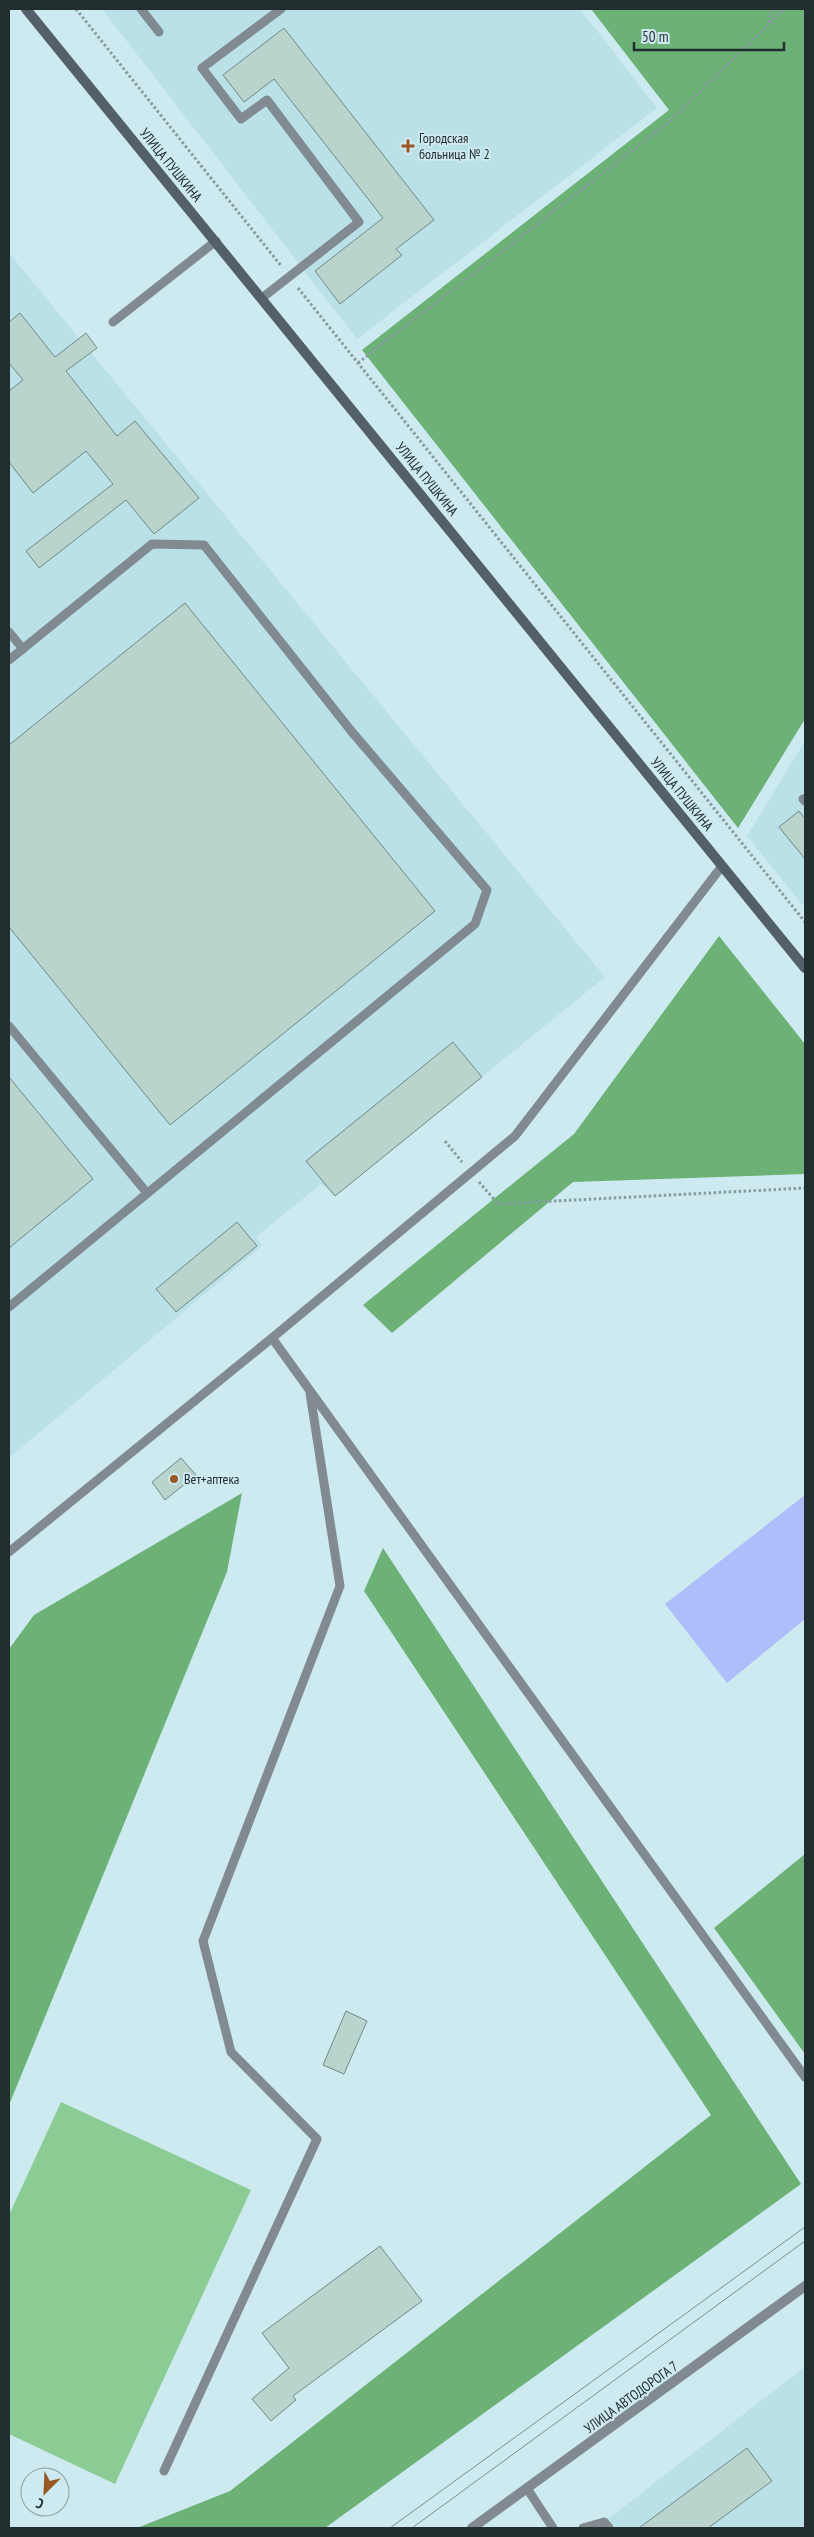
<svg xmlns="http://www.w3.org/2000/svg" width="814" height="2537" font-family="'PT Sans Narrow',sans-serif">
  <rect width="100%" height="100%" fill="#cdeaf0"/>
  <g fill="#bae0e8">
    <path d="M 102,9 L 580,9 L 657,108 L 357,339 Z"/>
    <path d="M 9,253 L 605,977 L 335,1196 L 321,1184 L 256,1237 L 262,1246 L 9,1458 Z"/>
    <path d="M 805,741 L 805,908 L 747,836 Z"/>
    <path d="M 805,2367 L 805,2528 L 596,2528 L 604,2522 Z"/>
  </g>
  <path fill="#8bcb94" d="M 61,2102 L 251,2190 L 115,2484 L 9,2434 L 9,2215 Z"/>
  <g fill="#6cb277">
    <path d="M 591,9 L 805,9 L 805,719 L 738,828 L 362,350 L 669,110 Z"/>
    <path d="M 719,936 L 805,1044 L 805,1174 L 573,1182 L 392,1333 L 363,1305 L 574,1134 Z"/>
    <path d="M 242,1493 L 227,1572 L 9,2105 L 9,1649 L 34,1615 Z"/>
    <path d="M 383,1548 L 801,2184 L 325,2528 L 137,2528 L 230,2491 L 711,2115 L 364,1591 Z"/>
    <path d="M 805,1854 L 805,2054 L 714,1928 Z"/>
  </g>
  <path fill="#adbefb" d="M 805,1495 L 805,1619 L 727,1683 L 665,1604 Z"/>
  <g fill="#b8d4cd" stroke="#708a84">
    <path d="M 284,28 L 434,220 L 396,249 L 402,255 L 340,304 L 315,271 L 383,218 L 274,79 L 244,102 L 223,75 Z"/>
    <path d="M 20,313 L 55,357 L 86,333 L 97,348 L 66,371 L 117,436 L 135,421 L 199,498 L 154,534 L 126,500 L 39,568 L 26,551 L 113,484 L 86,451 L 33,493 L 9,462 L 9,391 L 23,380 L 9,363 L 9,322 Z"/>
    <path d="M 185,603 L 435,911 L 170,1125 L 9,927 L 9,745 Z"/>
    <path d="M 799,811 L 805,819 L 805,859 L 779,827 Z"/>
    <path d="M 453,1042 L 482,1077 L 335,1196 L 306,1161 Z"/>
    <path d="M 9,1077 L 93,1179 L 9,1248 Z"/>
    <path d="M 237,1222 L 257,1246 L 176,1312 L 156,1289 Z"/>
    <path d="M 181,1458 L 196,1475 L 165,1500 L 152,1482 Z"/>
    <path d="M 346,2011 L 367,2021 L 344,2074 L 323,2065 Z"/>
    <path d="M 380,2246 L 422,2301 L 293,2396 L 296,2400 L 271,2421 L 252,2399 L 289,2368 L 262,2333 Z"/>
    <path d="M 747,2448 L 772,2481 L 708,2528 L 639,2528 Z"/>
  </g>
  <g fill="none" stroke-linecap="round" stroke-linejoin="round">
    <g stroke="#859b9f" stroke-width="3" stroke-dasharray="2.5 2.5" stroke-linecap="butt">
      <path d="M 76,9 L 282,267"/>
      <path d="M 768,22 L 773,9"/>
      <path d="M 298,288 L 805,922"/>
      <path d="M 358,363 L 669,122 L 784,9"/>
      <path d="M 445,1141 L 462,1162"/>
      <path d="M 479,1182 L 498,1204 L 805,1188"/>
    </g>
    <g stroke="#818a90" stroke-width="9">
      <path d="M 141,9 L 159,32"/>
      <path d="M 262,298 L 359,222 L 267,100 L 241,119 L 202,68 L 281,9"/>
      <path d="M 113,322 L 216,241"/>
      <path d="M 9,632 L 23,649"/>
      <path d="M 9,660 L 152,544 L 204,545 L 352,732 L 487,890 L 475,924 L 9,1307"/>
      <path d="M 803,799 L 805,801"/>
      <path d="M 9,1026 L 147,1193"/>
      <path d="M 272,1338 L 805,2077"/>
      <path d="M 9,1552 L 272,1338 L 515,1136 L 722,866"/>
      <path d="M 164,2471 L 317,2139 L 231,2052 L 203,1941 L 340,1586 L 310,1393"/>
      <path d="M 528,2490 L 553,2528"/>
      <path d="M 583,2528 L 604,2522 L 609,2528"/>
    </g>
    <path stroke="#818a90" stroke-width="10" d="M 472,2528 L 805,2286"/>
    <path stroke="#535f69" stroke-width="10" d="M 26,9 L 805,968"/>
    <g stroke="#798e92" stroke-width="1">
      <path d="M 390,2528 L 805,2227"/>
      <path d="M 412,2528 L 805,2241"/>
    </g>
  </g>
  <g fill="#985723" stroke="#cdeaf0" stroke-width="2">
    <path d="M405.5 138.5h5v5h5v5h-5v5h-5v-5h-5v-5h5z"/>
    <circle cx="174" cy="1479" r="5"/>
  </g>
  <g text-anchor="middle" stroke-width="4" stroke-linejoin="round" paint-order="stroke">
    <g font-size="14" fill="#222d2f" stroke="#cdeaf0" text-anchor="start">
      <text x="419" y="143">Городская<tspan x="419" dy="16">больница № 2</tspan></text>
      <text x="184" y="1484">Вет+аптека</text>
    </g>
    <g font-size="14" fill="#222d2f" stroke="#cdeaf0">
      <text transform="translate(171 165) rotate(51)" y="5">УЛИЦА ПУШКИНА</text>
      <text transform="translate(427 479) rotate(51)" y="5">УЛИЦА ПУШКИНА</text>
      <text transform="translate(682 794) rotate(51)" y="5">УЛИЦА ПУШКИНА</text>
      <text transform="translate(631 2397) rotate(-36)" y="5">УЛИЦА АВТОДОРОГА 7</text>
    </g>
  </g>
  <rect width="814" height="2537" fill="none" stroke="#222d2f" stroke-width="20"/>
  <g transform="translate(45 2492) rotate(204)"><circle r="24" fill="#cdeaf0" stroke="#899ea3"/>
  <path d="M0-4L9 19L0 12L-9 19Z" fill="#985723"/>
  <text y="-8" font-size="14" font-weight="bold" text-anchor="middle" fill="#222d2f">С</text>
  </g>
  <path d="M634 42v8h150v-8" fill="none" stroke="#222d2f" stroke-width="2.5"/>
  <text x="642" y="42" font-size="15" fill="#222d2f" stroke="#cdeaf0" stroke-width="4" paint-order="stroke">50 m</text>
</svg>
